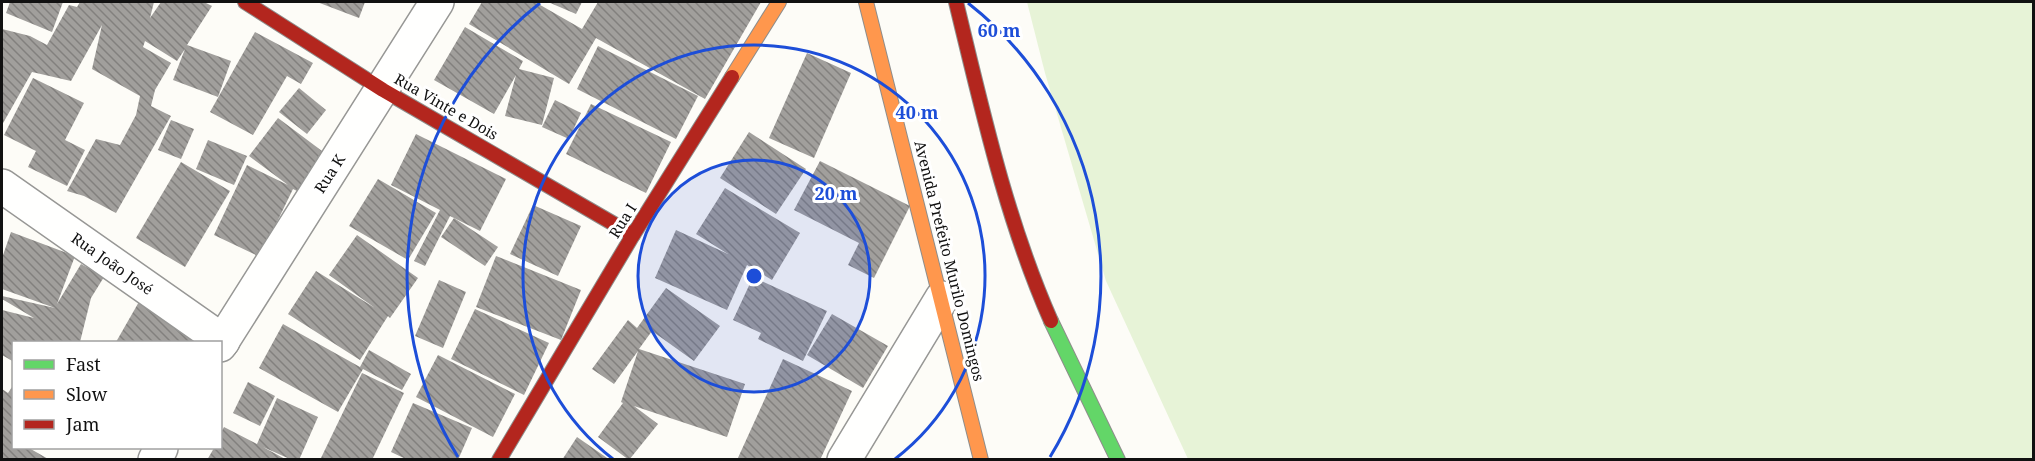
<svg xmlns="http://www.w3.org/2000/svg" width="2035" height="461" font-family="'Noto Serif',serif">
  <defs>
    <pattern id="building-back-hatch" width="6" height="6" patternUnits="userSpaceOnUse" patternTransform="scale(1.5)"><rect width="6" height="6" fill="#a19f9c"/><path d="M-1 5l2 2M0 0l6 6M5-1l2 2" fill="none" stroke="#82807e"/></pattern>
  </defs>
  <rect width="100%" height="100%" fill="#fdfcf7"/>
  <path fill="#e7f3d7" d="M 1027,2 L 2033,2 L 2033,459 L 1188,459 L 1106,281 L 1045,73 Z"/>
  <g fill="url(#building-back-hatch)">
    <path d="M 10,2 L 63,2 L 52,32 L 6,13 Z"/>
    <path d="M 80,2 L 154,2 L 150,18 L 161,2 L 204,2 L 212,6 L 187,45 L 231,61 L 218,97 L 173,80 L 185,49 L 177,61 L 145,41 L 143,47 L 171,63 L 155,90 L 151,106 L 171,116 L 116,213 L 84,196 L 67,191 L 96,139 L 120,145 L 136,115 L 140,96 L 92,69 L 102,25 L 71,81 L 32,72 L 2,125 L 2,29 L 30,36 L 47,45 L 69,5 L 77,7 Z"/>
    <path d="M 317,2 L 365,2 L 359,18 Z"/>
    <path d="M 482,2 L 535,2 L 582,29 L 598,2 L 761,2 L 705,99 L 596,38 L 569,84 L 469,24 Z"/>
    <path d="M 548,2 L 582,2 L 576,14 Z"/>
    <path d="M 465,27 L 523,61 L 519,69 L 554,78 L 542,125 L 505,116 L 516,75 L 494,114 L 434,80 Z"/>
    <path d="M 255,32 L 313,63 L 301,84 L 287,76 L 253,135 L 210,112 Z"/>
    <path d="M 598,46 L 698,96 L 676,139 L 577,89 Z"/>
    <path d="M 807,53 L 851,73 L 814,158 L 769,138 Z"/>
    <path d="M 33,78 L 84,103 L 65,140 L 85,150 L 67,186 L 28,167 L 36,151 L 4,135 Z"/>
    <path d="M 299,88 L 326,110 L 307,134 L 279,112 Z"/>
    <path d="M 555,100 L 581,113 L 569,139 L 542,127 Z"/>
    <path d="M 591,104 L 671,142 L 646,193 L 566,154 Z"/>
    <path d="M 278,118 L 326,154 L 297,191 L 293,189 L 260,257 L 214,235 L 247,165 L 288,185 L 249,156 Z"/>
    <path d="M 171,120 L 194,129 L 181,159 L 158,150 Z"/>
    <path d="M 749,132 L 806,169 L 776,214 L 720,178 Z"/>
    <path d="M 416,134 L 506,179 L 480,231 L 450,216 L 425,266 L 414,261 L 440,210 L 391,185 Z"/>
    <path d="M 208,140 L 247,156 L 234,185 L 196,169 Z"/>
    <path d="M 820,161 L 910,206 L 874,278 L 848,265 L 859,243 L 794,210 Z"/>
    <path d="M 181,162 L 230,191 L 185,267 L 136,238 Z"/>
    <path d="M 378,179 L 436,213 L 408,260 L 349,226 Z"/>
    <path d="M 725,188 L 800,233 L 772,280 L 747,265 L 727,310 L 655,278 L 676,230 L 728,254 L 696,234 Z"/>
    <path d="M 533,205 L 581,226 L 558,276 L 510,254 Z"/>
    <path d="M 454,218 L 498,247 L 485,266 L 441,237 Z"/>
    <path d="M 11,232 L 75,256 L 57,304 L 81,264 L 104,277 L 91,298 L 80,342 L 14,342 L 14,362 L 2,355 L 2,310 L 34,318 L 2,299 L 2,296 L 55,308 L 2,289 L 2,258 Z"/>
    <path d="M 357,235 L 418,278 L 390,318 L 388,316 L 360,360 L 288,314 L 316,271 L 375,308 L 329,275 Z"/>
    <path d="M 496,256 L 581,290 L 561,340 L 476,307 Z"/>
    <path d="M 753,277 L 827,311 L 803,361 L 758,339 L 761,333 L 733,320 Z"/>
    <path d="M 439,280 L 466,292 L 443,348 L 415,336 Z"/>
    <path d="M 666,288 L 720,326 L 694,361 L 652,331 L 639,349 L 745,384 L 727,437 L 634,406 L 658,424 L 629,460 L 598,437 L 623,403 L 621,402 L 638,351 L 614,384 L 592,369 L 628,320 L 637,328 Z"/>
    <path d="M 140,300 L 212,342 L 116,342 Z"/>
    <path d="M 475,309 L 549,343 L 524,395 L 451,359 Z"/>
    <path d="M 832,314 L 888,346 L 863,388 L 807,355 Z"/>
    <path d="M 283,324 L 360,367 L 369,350 L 411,374 L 402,390 L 363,369 L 338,412 L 259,368 Z"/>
    <path d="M 438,355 L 515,394 L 493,437 L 416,397 Z"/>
    <path d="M 783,359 L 852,391 L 820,460 L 737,460 Z"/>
    <path d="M 362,373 L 404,393 L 372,460 L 320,460 Z"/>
    <path d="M 248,382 L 275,396 L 260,426 L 233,413 Z"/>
    <path d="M 14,384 L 14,448 L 29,448 L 50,460 L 2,460 L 2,389 L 8,393 Z"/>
    <path d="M 277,398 L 318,417 L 299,460 L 292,460 L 263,447 L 287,460 L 207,460 L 214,448 L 220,448 L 220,434 L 224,427 L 257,444 Z"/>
    <path d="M 413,403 L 472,428 L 458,460 L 408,460 L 391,452 Z"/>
    <path d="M 577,437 L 610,460 L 562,460 Z"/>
  </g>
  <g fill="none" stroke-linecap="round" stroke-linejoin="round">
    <g stroke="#979795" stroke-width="36">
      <g id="street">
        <path d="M 2,186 L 223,341"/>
        <path d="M 220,345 L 437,2"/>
        <path d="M 155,460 L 161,448"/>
        <path d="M 844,460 L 942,298"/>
      </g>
    </g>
    <g stroke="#8e8d8b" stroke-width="16">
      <path id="fast" d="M 1051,321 L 1118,460"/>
    </g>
    <g stroke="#8e8d8b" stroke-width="16">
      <g id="slow">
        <path d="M 866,2 L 981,460"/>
        <path d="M 732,77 L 779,2"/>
      </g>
    </g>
    <g stroke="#8e8d8b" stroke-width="16">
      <g id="jam">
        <path d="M 245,2 L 383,90 L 633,235"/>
        <path d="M 956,2 C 982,109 1006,219 1051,321"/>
        <path d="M 499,460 L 633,235 L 732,77"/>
      </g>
    </g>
    <use href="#street" stroke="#fffffe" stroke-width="33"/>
    <use href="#fast" stroke="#63d668" stroke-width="14"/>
    <use href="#slow" stroke="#ff974d" stroke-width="14"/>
    <use href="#jam" stroke="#b3261e" stroke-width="14"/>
  </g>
  <circle cx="754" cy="276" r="116" fill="#1d4ed8" fill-opacity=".12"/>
  <g fill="none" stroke="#1d4ed8" stroke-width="3">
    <circle cx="754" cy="276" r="116"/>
    <path d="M613 459A231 231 0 1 1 895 459"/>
    <path d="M458 457A347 347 0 0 1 540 3M968 3A347 347 0 0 1 1050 457"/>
  </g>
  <g text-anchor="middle" stroke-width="6" stroke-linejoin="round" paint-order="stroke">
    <g font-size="15" fill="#111" stroke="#fff">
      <text transform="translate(446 107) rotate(30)" y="5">Rua Vinte e Dois</text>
      <text transform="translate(330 174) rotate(-57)" y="5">Rua K</text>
      <text transform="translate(623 221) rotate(-58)" y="5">Rua I</text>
      <text transform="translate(949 261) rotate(76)" y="5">Avenida Prefeito Murilo Domingos</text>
      <text transform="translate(112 264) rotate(35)" y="5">Rua João José</text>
    </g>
  </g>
  <circle cx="754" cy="276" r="9" fill="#1d4ed8" stroke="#fff" stroke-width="3"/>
  <g font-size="18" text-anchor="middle" font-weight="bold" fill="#1d4ed8" stroke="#fff" stroke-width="6" stroke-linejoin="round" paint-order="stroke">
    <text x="999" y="37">60 m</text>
    <text x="917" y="119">40 m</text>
    <text x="836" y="200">20 m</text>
  </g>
  <rect width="2035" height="461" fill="none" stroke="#111111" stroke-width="6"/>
  <rect x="12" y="341" width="210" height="108" fill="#ffffff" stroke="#a0a0a0" stroke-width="1.5"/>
  <rect x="24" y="360" width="30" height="9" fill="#63d668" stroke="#a0a0a0" stroke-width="1.5"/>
  <text x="66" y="371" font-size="18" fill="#111111">Fast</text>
  <rect x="24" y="390" width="30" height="9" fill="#ff974d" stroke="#a0a0a0" stroke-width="1.5"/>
  <text x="66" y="401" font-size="18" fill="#111111">Slow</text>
  <rect x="24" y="420" width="30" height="9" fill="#b3261e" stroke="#a0a0a0" stroke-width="1.5"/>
  <text x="66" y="431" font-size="18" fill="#111111">Jam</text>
</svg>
